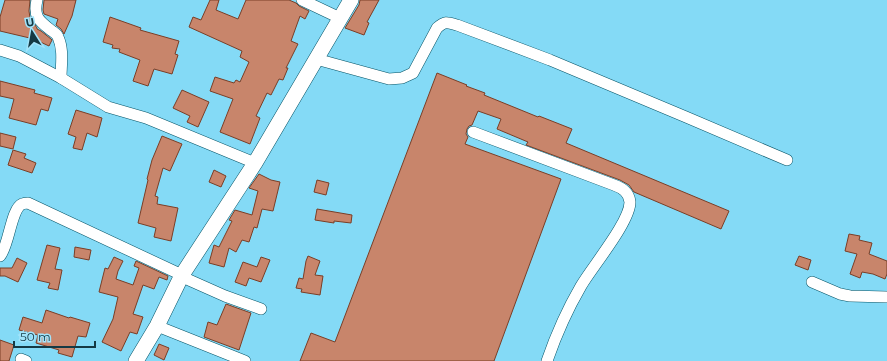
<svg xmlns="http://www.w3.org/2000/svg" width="887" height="361" font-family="Montserrat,sans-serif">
  <rect width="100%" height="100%" fill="#84daf6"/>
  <g fill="#c8856b" stroke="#7a3e26">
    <path d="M 5,0 L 30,0 L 29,11 L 30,18 L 33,22 L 37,28 L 37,29 L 41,31 L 51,39 L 52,40 L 49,46 L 34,39 L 0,31 L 0,17 Z"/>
    <path d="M 44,0 L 76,0 L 72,16 L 64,34 L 61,29 L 56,25 L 58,19 L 44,14 L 43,10 Z"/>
    <path d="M 210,0 L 219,0 L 216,10 L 238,19 L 246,0 L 289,0 L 296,3 L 299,6 L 309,11 L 305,19 L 300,16 L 291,41 L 298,44 L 286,68 L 288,68 L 283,80 L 279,79 L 271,95 L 267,93 L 256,116 L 260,118 L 250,144 L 220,132 L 233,99 L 210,91 L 215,77 L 234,83 L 236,80 L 240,82 L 249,62 L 240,57 L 242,51 L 189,27 L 193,17 L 201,20 Z"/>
    <path d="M 360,0 L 379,0 L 367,22 L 369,23 L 364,35 L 345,28 L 359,5 Z"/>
    <path d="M 110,17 L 141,28 L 140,30 L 179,41 L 175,54 L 178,55 L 172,74 L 154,69 L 148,86 L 133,81 L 140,60 L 119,52 L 120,49 L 112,48 L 113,45 L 103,42 Z"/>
    <path d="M 437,73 L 467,85 L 466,86 L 485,93 L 484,95 L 538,117 L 539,116 L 572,129 L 566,143 L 729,211 L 721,229 L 634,192 L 629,185 L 620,180 L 526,145 L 528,142 L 497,129 L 501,119 L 478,111 L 472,125 L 469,126 L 467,129 L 466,134 L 468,137 L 465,144 L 561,179 L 494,361 L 300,361 L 311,333 L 335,342 Z"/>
    <path d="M 0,81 L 35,90 L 34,93 L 52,98 L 48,111 L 41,109 L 36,125 L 9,118 L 14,99 L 0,96 Z"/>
    <path d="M 182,90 L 209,102 L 198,127 L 187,122 L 190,116 L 173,108 Z"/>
    <path d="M 76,110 L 102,118 L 97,137 L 87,133 L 82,150 L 73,148 L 76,137 L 68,134 Z"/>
    <path d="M 0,133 L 16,137 L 13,149 L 0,146 Z"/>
    <path d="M 162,136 L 182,144 L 170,171 L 163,168 L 155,196 L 158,197 L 157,204 L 178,208 L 171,241 L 154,237 L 156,228 L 138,223 L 148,180 L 147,179 L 152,160 Z"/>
    <path d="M 13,150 L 26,154 L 24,158 L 36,163 L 32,173 L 8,165 Z"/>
    <path d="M 214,170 L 226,176 L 221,187 L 209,182 Z"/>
    <path d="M 259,174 L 271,180 L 280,182 L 273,211 L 262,209 L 257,228 L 254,227 L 249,242 L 242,240 L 236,252 L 229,248 L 224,267 L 209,263 L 214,245 L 219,247 L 232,221 L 229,220 L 235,210 L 252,215 L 258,191 L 249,188 Z"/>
    <path d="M 317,180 L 329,183 L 326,195 L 314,192 Z"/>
    <path d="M 317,209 L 352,215 L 351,223 L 334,221 L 334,223 L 315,220 Z"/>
    <path d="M 849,234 L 860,236 L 859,240 L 872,243 L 869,254 L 887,261 L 887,274 L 885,279 L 873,274 L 862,272 L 860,278 L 850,274 L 857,254 L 845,251 Z"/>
    <path d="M 47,245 L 60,248 L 55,269 L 62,270 L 58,290 L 48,288 L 50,283 L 37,280 Z"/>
    <path d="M 75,247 L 91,250 L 89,260 L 74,257 Z"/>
    <path d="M 308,256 L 320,261 L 315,275 L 323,276 L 320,295 L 301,292 L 302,289 L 296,288 L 299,278 L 303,279 L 306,261 Z"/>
    <path d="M 799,256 L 811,260 L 808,270 L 795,265 Z"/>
    <path d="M 114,257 L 123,261 L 118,271 L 116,279 L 133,285 L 139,268 L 134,266 L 136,261 L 168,276 L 167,280 L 159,277 L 154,289 L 143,285 L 133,314 L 143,317 L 137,334 L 130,332 L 121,351 L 102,342 L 113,319 L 118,297 L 99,292 L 105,268 L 108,269 Z"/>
    <path d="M 261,257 L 270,260 L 261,282 L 249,278 L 246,286 L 235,282 L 243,262 L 257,267 Z"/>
    <path d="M 17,258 L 27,263 L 18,282 L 5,276 L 0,276 L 0,268 L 12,268 Z"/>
    <path d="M 226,304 L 251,313 L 239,350 L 204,337 L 208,322 L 217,325 Z"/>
    <path d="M 46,310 L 69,318 L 70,317 L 90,323 L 86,337 L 78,336 L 72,357 L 58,353 L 59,350 L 36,343 L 38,335 L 19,330 L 23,317 L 42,323 Z"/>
    <path d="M 0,340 L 14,345 L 9,361 L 0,361 Z"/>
    <path d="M 159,344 L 169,348 L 164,360 L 154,355 Z"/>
  </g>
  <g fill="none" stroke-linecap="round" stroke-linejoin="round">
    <g stroke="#055366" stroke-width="12">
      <g id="street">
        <path d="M 37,0 C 33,17 39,21 52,31 C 55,33 57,34 58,37 C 64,50 61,65 61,78"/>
        <path d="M 302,0 L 340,18"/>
        <path d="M 0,50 L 19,56 L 61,78 L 108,107 L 146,118 L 255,163"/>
        <path d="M 316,59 L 389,79 L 402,78 L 413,73 L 437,28 C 445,21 447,22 457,25 L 550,60 L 686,117 L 787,160"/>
        <path d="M 473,132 L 614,185 C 622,188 629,192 630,202 C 630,222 592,267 581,286 C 567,310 556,335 547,361"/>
        <path d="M 0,256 C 9,246 11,209 22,204 C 24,203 26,203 28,203 L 182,275 L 189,280 L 225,296 L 261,309"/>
        <path d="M 812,282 L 840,294 L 850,296 L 887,297"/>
        <path d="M 157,326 L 245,361"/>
        <path d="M 21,359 L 26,361"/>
      </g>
    </g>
    <g stroke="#055366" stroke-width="16">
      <path id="secondary" d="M 136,361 L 157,326 L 182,275 L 255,163 L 351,0"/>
    </g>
    <use href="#street" stroke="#fff" stroke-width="11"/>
    <use href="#secondary" stroke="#fff" stroke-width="15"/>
  </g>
  <g transform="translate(32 32) rotate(349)" stroke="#a2e4fb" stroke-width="3" paint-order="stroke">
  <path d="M0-3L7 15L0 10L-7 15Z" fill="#143944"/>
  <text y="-6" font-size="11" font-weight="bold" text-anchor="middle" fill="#143944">U</text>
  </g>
  <path d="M14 341v6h81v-6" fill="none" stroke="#143944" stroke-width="2"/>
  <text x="20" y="341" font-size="12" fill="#143944" stroke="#a2e4fb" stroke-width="3" paint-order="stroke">50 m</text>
</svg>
